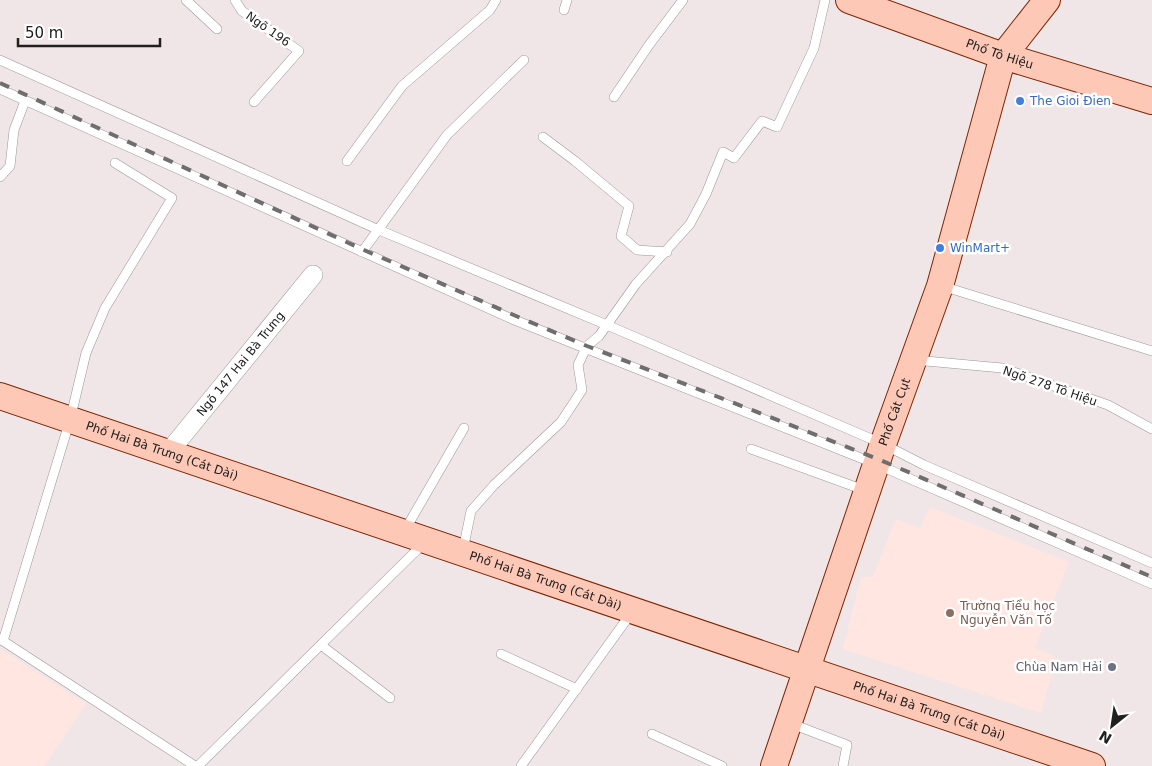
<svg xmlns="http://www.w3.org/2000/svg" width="1152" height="766" font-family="'DejaVu Sans',sans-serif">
  <rect width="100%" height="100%" fill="#f1e6e7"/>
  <g fill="#ffe6e1">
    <path d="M 930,507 L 1069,562 L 1035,648 L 1056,657 L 1041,713 L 843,649 L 861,577 L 873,577 L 896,519 L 920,528 Z"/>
    <path d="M 0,649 L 86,704 L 44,766 L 0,766 Z"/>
  </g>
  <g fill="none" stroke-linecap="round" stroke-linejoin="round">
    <g stroke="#979797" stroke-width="10">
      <g id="lane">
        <path d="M 186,0 L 217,29"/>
        <path d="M 235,0 L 242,11 L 299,51 L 254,102"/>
        <path d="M 564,10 L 567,0"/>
        <path d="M 0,60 L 379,230 L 607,325 L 883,444 L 924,465 L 1152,563"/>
        <path d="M 0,89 L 512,319 L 876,464 L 1152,584"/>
        <path d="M 614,97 L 649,45 L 683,0"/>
        <path d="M 543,137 L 575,161 L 629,206 L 621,236 L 637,250 L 667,252"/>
        <path d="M 347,161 L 402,86 L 490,10 L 496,0"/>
        <path d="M 0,177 L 10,166 L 14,130 L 25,101"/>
        <path d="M 362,252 L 447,135 L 524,60"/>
        <path d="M 942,286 L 1152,351"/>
        <path d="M 915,360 L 1002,368 L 1108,405 L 1152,429"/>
        <path d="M 751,449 L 864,490"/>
        <path d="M 405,530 L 464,428"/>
        <path d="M 463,550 L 471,511 L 494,485 L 561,422 L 582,390 L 578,365 L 587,346 L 599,336 L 636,284 L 690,224 L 706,194 L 723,152 L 734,158 L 762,121 L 777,127 L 814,48 L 825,0"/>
        <path d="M 0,639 L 195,766"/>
        <path d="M 3,641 L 70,420 L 86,353 L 105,308 L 172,198 L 115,163"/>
        <path d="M 321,645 L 390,698"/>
        <path d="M 501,654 L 577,689"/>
        <path d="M 792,724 L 847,745 L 843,766"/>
        <path d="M 652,734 L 722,766"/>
        <path d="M 198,766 L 424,543"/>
        <path d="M 521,766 L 632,612"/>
      </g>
    </g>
    <g stroke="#979797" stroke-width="20">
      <g id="street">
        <path id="s1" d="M 168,453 L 313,275"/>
      </g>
    </g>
    <g stroke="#7e2500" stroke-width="28">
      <g id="secondary">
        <path id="s2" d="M 849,0 L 1003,56 L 1152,101"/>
        <path id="s3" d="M 0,396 L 1092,766"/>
        <path id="s4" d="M 774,766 L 883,444 L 940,286 L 1003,56 L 1047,0"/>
      </g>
    </g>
    <use href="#lane" stroke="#fff" stroke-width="9"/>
    <use href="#street" stroke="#fff" stroke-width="19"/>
    <use href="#secondary" stroke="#fec8b7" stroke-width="26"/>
    <path stroke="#6e6e6e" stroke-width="4" stroke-dasharray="10 10" stroke-linecap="butt" d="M 0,83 L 364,250 L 516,316 L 587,346 L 878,459 L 1152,577"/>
  </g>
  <g fill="#3f7fe0" stroke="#fff" stroke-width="2">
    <circle cx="1020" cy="101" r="5"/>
    <circle cx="940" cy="248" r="5"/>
  </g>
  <circle fill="#8d6e63" stroke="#fff" stroke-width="2" cx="950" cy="613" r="5"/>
  <circle fill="#6b7280" stroke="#fff" stroke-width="2" cx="1112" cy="667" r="5"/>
  <g text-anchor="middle" stroke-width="5" stroke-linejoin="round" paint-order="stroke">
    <g font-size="12" fill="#202020" stroke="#fff">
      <text transform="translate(268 29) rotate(35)" y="4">Ngõ 196</text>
      <text dy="4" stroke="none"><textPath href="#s2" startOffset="160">Phố Tô Hiệu</textPath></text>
      <text dy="4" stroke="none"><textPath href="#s1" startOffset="115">Ngõ 147 Hai Bà Trưng</textPath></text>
      <text transform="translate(1050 386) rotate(19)" y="4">Ngõ 278 Tô Hiệu</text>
      <text dy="4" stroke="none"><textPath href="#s4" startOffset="374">Phố Cát Cụt</textPath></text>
      <text dy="4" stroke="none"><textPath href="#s3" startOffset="171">Phố Hai Bà Trưng (Cát Dài)</textPath></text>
      <text dy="4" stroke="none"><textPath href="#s3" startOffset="576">Phố Hai Bà Trưng (Cát Dài)</textPath></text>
      <text dy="4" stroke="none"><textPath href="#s3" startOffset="981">Phố Hai Bà Trưng (Cát Dài)</textPath></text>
    </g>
    <g font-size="12" fill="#366cbe" stroke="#fff" text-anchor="start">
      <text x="1030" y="105">The Gioi Đien</text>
      <text x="950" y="252">WinMart+</text>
    </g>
    <g font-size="12" fill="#785e54" stroke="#fff" text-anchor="start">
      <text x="960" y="610">Trường Tiểu học<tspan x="960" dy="14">Nguyễn Văn Tố</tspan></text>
    </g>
    <g font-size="12" fill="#5b616d" stroke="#fff" text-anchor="end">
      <text x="1102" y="671">Chùa Nam Hải</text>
    </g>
  </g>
  <g transform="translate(1112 726) rotate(210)" stroke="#ffffff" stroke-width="4" paint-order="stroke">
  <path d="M0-4L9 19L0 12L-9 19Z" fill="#202020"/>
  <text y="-8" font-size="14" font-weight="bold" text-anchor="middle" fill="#202020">N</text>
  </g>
  <path d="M18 38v8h142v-8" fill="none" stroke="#202020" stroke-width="2.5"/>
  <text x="25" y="38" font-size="15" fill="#202020" stroke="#ffffff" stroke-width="4" paint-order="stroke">50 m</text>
</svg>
